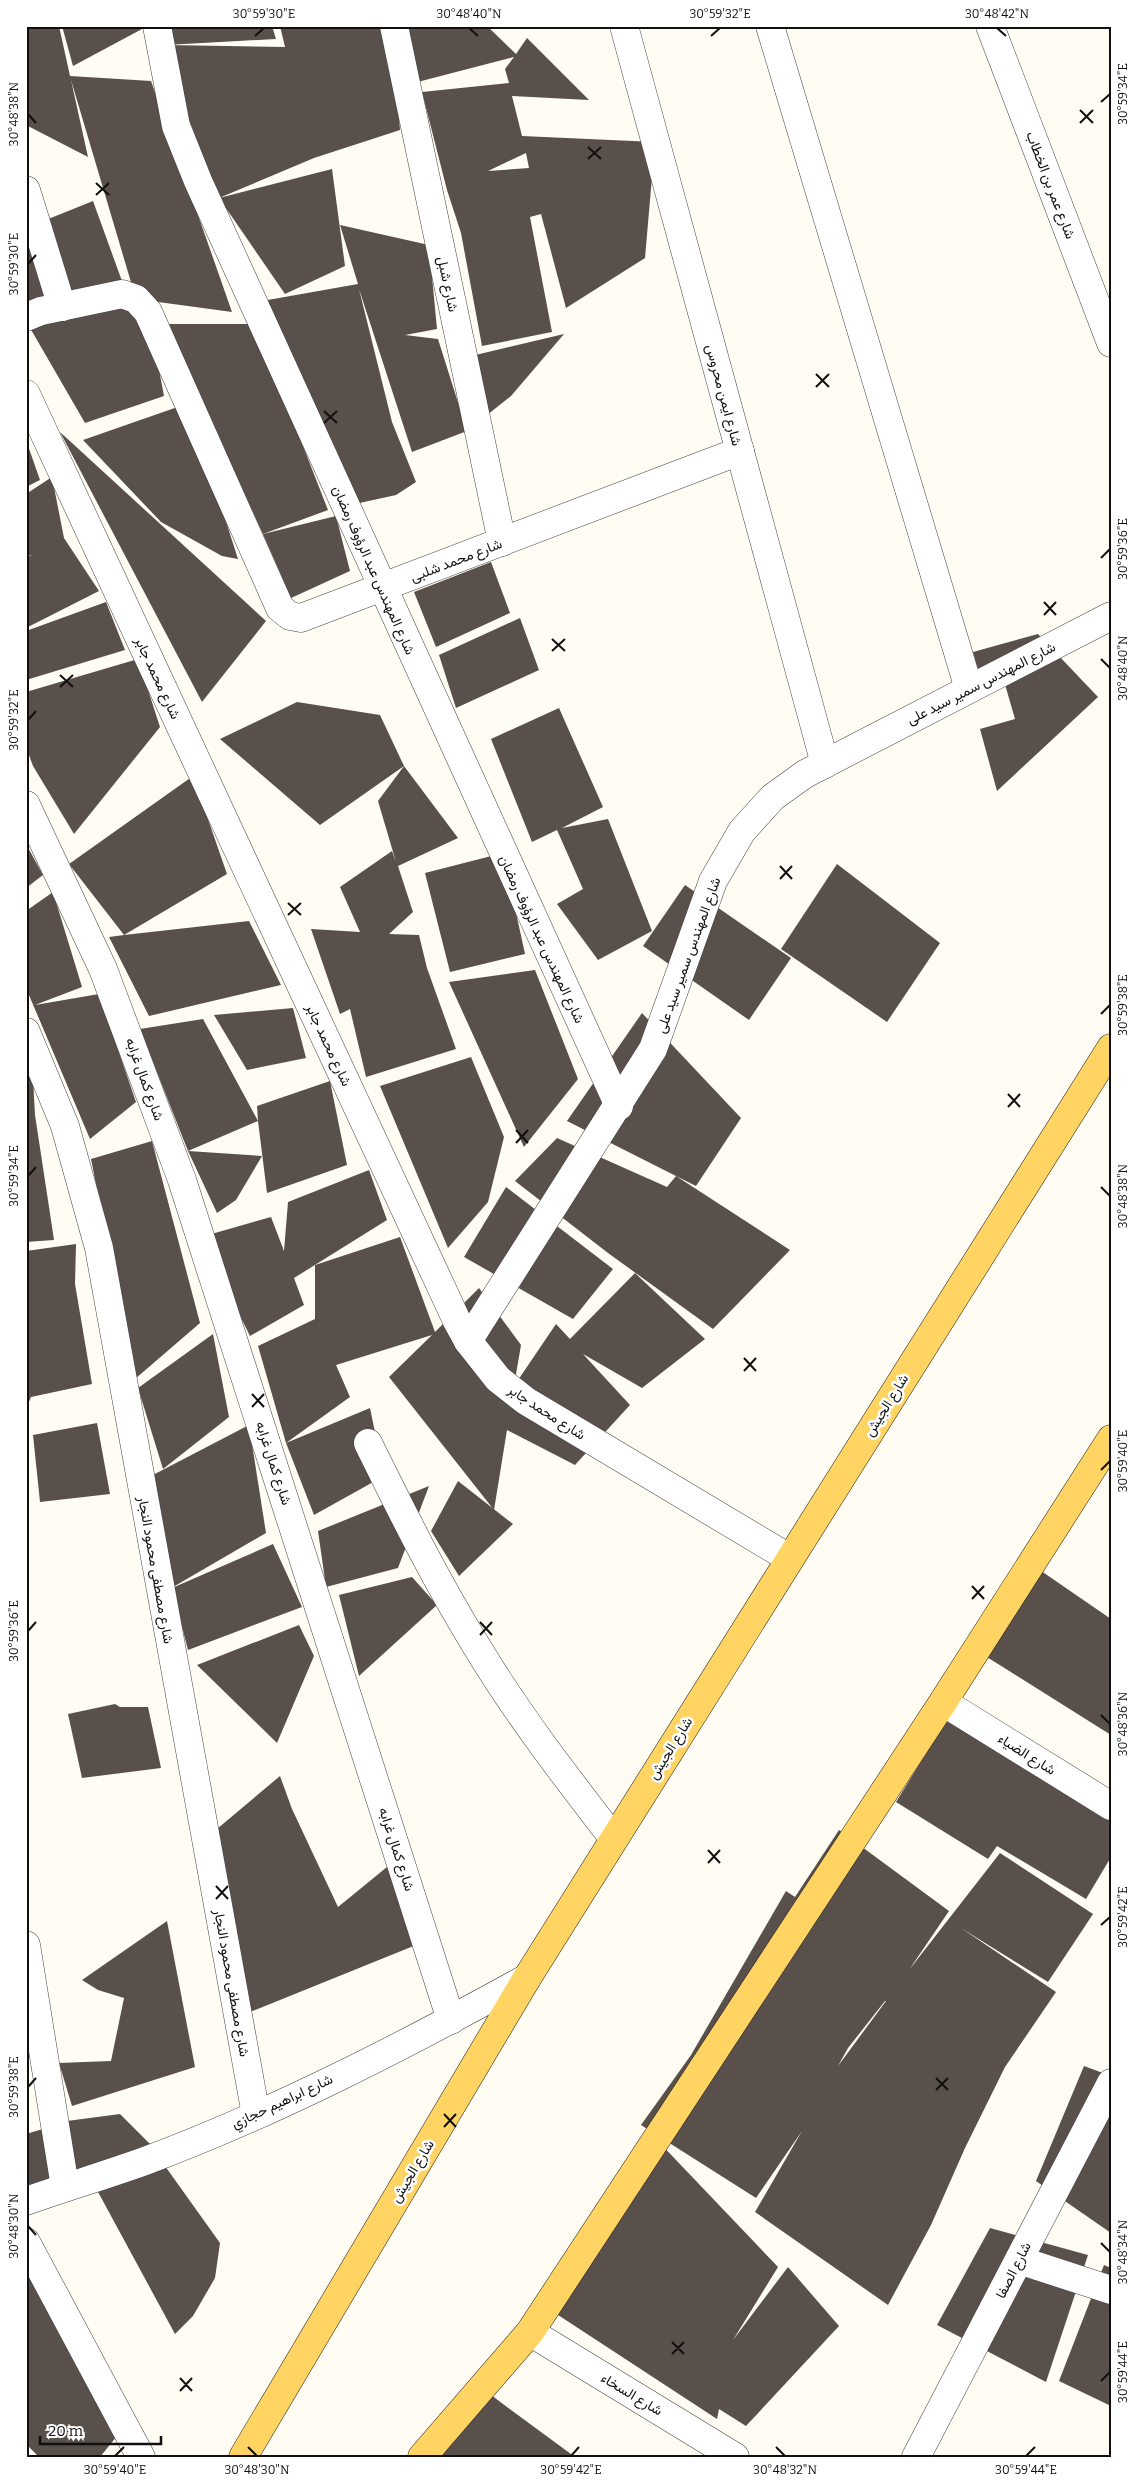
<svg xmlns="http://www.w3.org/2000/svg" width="1137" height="2483" font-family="Bitter,Vazirmatn,serif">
  <rect width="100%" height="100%" fill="#fffcf3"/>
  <g fill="#59504b" fill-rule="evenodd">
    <path d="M 26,26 L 59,26 L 70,76 L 151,81 L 232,312 L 136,299 L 71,80 L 88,157 L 26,125 Z"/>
    <path d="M 62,26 L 141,26 L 142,29 L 73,66 Z"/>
    <path d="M 159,26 L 272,26 L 276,39 L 166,45 L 285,47 L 280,26 L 392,26 L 400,130 L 314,158 L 219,198 L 332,169 L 345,266 L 285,294 L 219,198 L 160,45 Z"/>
    <path d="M 394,26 L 487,26 L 516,54 L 527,38 L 589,100 L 512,96 L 522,136 L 655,142 L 645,258 L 566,308 L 541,214 L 530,217 L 552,332 L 482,346 L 461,233 L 447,190 L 422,92 L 509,83 L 505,69 L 514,57 L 406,85 ZM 526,153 L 529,168 L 488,171 Z"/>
    <path d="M 93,201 L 135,317 L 148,312 L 164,396 L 85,423 L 26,321 L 26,228 Z"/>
    <path d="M 340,225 L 429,245 L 437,329 L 405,335 L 438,339 L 467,431 L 412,452 L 359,289 L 392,422 L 416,482 L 396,495 L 355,504 L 262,301 L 358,284 Z"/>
    <path d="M 169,324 L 250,324 L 283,395 L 328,510 L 263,534 L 210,421 Z"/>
    <path d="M 564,334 L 511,396 L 477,423 L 463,358 Z"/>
    <path d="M 189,403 L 222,509 L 238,559 L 222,556 L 161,522 L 83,440 Z"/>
    <path d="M 60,432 L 266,621 L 202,702 Z"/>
    <path d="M 26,440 L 40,480 L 26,487 Z"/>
    <path d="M 52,477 L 64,538 L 99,591 L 26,628 L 26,558 L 32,555 L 26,557 L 26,494 Z"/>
    <path d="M 336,516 L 350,571 L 291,598 L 263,534 Z"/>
    <path d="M 491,562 L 510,613 L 436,647 L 414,592 Z"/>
    <path d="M 106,602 L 125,650 L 26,680 L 26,631 Z"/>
    <path d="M 520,618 L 539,670 L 456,708 L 439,655 Z"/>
    <path d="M 1038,634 L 1098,697 L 997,791 L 980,729 L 1015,719 L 1004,681 L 983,687 L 973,652 Z"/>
    <path d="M 138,659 L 160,727 L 74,834 L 33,766 L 26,747 L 26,692 Z"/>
    <path d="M 297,702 L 380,715 L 404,766 L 458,838 L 398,866 L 413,912 L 389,934 L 419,935 L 427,968 L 456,1049 L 366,1077 L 350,1009 L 340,1014 L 311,929 L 360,932 L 340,887 L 392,851 L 396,862 L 378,801 L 404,766 L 320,825 L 220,739 Z"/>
    <path d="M 559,708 L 603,807 L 562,828 L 608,819 L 652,931 L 598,960 L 557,904 L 583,889 L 557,830 L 532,842 L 491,739 Z"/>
    <path d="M 193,776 L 227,874 L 124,935 L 249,921 L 281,985 L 149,1016 L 109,937 L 124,935 L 69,864 Z"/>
    <path d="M 26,844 L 43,875 L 26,888 Z"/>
    <path d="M 503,853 L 525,954 L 450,972 L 425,873 Z"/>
    <path d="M 837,864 L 940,943 L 887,1022 L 781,949 Z"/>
    <path d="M 685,885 L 791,958 L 749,1020 L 643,946 Z"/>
    <path d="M 53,892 L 82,987 L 35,1005 L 99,994 L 136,1102 L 90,1139 L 26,988 L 26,911 Z"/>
    <path d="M 535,970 L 578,1079 L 524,1147 L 449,982 Z"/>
    <path d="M 293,1008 L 306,1058 L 247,1070 L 214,1015 Z"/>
    <path d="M 642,1013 L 741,1118 L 696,1186 L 676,1176 L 790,1250 L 713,1329 L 608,1253 L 515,1181 L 557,1138 L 667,1187 L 676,1176 L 567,1121 Z"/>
    <path d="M 203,1019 L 258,1121 L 257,1106 L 330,1081 L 347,1165 L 267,1193 L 258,1121 L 188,1151 L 262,1156 L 236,1200 L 217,1213 L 188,1151 L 140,1029 Z"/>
    <path d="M 31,1042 L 35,1115 L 54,1240 L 26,1242 L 26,1044 Z"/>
    <path d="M 471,1057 L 504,1137 L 488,1202 L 448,1248 L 380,1086 Z"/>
    <path d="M 152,1141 L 200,1323 L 135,1379 L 91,1159 Z"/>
    <path d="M 369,1170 L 387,1220 L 294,1278 L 304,1305 L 250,1336 L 201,1237 L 271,1217 L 284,1251 L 288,1202 Z"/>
    <path d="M 506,1187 L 613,1269 L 573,1319 L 464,1257 Z"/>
    <path d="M 400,1237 L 435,1332 L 479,1288 L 521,1345 L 514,1386 L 556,1324 L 570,1339 L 635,1273 L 705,1339 L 642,1388 L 583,1354 L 630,1405 L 575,1465 L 507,1430 L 494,1510 L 389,1377 L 432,1335 L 336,1365 L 350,1397 L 286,1443 L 370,1408 L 384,1476 L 314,1515 L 286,1443 L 258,1346 L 315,1319 L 315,1265 Z"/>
    <path d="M 76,1244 L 75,1284 L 92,1384 L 31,1397 L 26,1409 L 26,1251 Z"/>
    <path d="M 213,1334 L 229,1417 L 163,1469 L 138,1388 Z"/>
    <path d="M 97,1423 L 110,1494 L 40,1502 L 33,1435 Z"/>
    <path d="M 249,1425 L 266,1533 L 161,1594 L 151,1476 Z"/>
    <path d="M 458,1481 L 513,1524 L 459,1576 L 431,1531 Z"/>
    <path d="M 429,1486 L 398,1568 L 326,1587 L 318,1531 Z"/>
    <path d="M 273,1544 L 302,1607 L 188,1650 L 172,1588 Z"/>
    <path d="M 1031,1564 L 1111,1619 L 1111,1735 L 982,1654 Z"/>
    <path d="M 412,1577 L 437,1605 L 359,1676 L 339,1595 Z"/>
    <path d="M 299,1625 L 314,1656 L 277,1743 L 197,1665 Z"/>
    <path d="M 115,1704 L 120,1707 L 148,1707 L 161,1768 L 82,1778 L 68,1714 Z"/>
    <path d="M 951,1713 L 1111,1811 L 1111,1857 L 1086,1899 L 997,1846 L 988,1859 L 896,1802 Z"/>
    <path d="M 280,1776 L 292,1809 L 338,1907 L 387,1867 L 416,1945 L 250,2012 L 205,1839 Z"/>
    <path d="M 839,1830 L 949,1911 L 909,1970 L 1000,1853 L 1093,1914 L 1048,1982 L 961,1928 L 1056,1992 L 1005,2067 L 965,2148 L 931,2225 L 888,2305 L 755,2212 L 802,2131 L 756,2198 L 641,2125 L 691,2055 L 786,1891 L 795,1897 ZM 885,2001 L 886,2001 L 838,2066 L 848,2048 Z"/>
    <path d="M 167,1921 L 195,2067 L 72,2106 L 59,2063 L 111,2061 L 124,1998 L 98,1990 L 82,1980 Z"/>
    <path d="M 1084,2066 L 1111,2076 L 1111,2233 L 1036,2181 Z"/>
    <path d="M 120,2114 L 153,2147 L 74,2172 L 67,2121 Z"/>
    <path d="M 43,2129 L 63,2177 L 26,2189 L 26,2134 Z"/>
    <path d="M 656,2139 L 778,2267 L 733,2340 L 788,2267 L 839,2326 L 746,2426 L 719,2409 L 717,2419 L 555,2313 Z"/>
    <path d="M 165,2166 L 220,2243 L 215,2278 L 193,2316 L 175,2334 L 91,2179 Z"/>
    <path d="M 990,2228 L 1088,2255 L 1046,2382 L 937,2325 Z"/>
    <path d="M 1104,2265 L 1111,2268 L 1111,2406 L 1059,2381 Z"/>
    <path d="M 26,2270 L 117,2436 L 100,2457 L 39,2457 L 26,2444 Z"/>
    <path d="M 482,2388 L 503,2404 L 575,2457 L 434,2457 Z"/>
  </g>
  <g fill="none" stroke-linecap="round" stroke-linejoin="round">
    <g stroke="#434343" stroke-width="29">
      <g id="minor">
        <path d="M 157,26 L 176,126 L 198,181 L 619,1106"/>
        <path d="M 394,26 L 502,542"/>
        <path d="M 624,26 L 825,764"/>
        <path d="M 770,26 L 969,689"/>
        <path d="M 990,26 L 1111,343"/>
        <path d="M 26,190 L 62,307"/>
        <path d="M 26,317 L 41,311 L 122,294 L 136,299 L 148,312 L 280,608 L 290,616 L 301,618 L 740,451"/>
        <path d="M 26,394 L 457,1321 L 468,1341 L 498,1379 L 526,1401 L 789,1558"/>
        <path d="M 26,805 L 103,969 L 182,1180 L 451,2020"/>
        <path d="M 26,1032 L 65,1126 L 99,1248 L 256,2115"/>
        <path d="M 468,1341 L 653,1049 L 713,881 L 742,831 L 773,797 L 805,774 L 1111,616"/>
        <path d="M 368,1443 C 402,1512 436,1581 477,1647 C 518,1715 566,1777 614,1839"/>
        <path d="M 943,1702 L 1111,1806"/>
        <path d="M 26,1945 L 65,2187"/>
        <path d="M 26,2201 C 66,2187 106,2175 145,2161 C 274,2113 406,2045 527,1978"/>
        <path d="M 26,2242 L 141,2457"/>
        <path d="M 1019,2260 L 1111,2290"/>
        <path d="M 530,2332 L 735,2457"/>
        <path d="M 916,2457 L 1111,2083"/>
      </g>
    </g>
    <g stroke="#212121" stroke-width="29">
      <g id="major">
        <path d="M 243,2457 L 527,1978 L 1111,1048"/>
        <path d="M 422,2457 L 530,2332 L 943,1702 L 1111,1439"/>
      </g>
    </g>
    <use href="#minor" stroke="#fff" stroke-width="28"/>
    <use href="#major" stroke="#ffd463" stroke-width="28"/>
  </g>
  <path fill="none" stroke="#101010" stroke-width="2" d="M 469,28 L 478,36M 997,28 L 1006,36M 255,36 L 264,28M 711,36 L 720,28M 1101,102 L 1110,94M 1080,110 L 1093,123M 28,114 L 36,123M 1080,123 L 1093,110M 588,147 L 601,159M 588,159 L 601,147M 96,183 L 109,195M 96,195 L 109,183M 28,264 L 36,255M 816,374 L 829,387M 816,387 L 829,374M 324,411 L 337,423M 324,423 L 337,411M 1101,558 L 1110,549M 1044,602 L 1056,615M 1044,615 L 1056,602M 552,639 L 565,651M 552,651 L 565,639M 1101,659 L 1110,668M 60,675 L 73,687M 60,687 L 73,675M 28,720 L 36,711M 780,866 L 792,879M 780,879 L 792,866M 288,903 L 301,915M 288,915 L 301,903M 1101,1014 L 1110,1005M 1008,1094 L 1020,1107M 1008,1107 L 1020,1094M 516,1130 L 528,1143M 516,1143 L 528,1130M 28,1176 L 36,1167M 1101,1187 L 1110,1196M 744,1358 L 756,1371M 744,1371 L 756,1358M 252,1394 L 264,1407M 252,1407 L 264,1394M 1101,1470 L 1110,1461M 972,1586 L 984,1599M 972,1599 L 984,1586M 480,1622 L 492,1635M 28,1631 L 36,1622M 480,1635 L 492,1622M 1101,1715 L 1110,1724M 708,1850 L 720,1863M 708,1863 L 720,1850M 216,1886 L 228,1899M 216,1899 L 228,1886M 1101,1925 L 1110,1917M 936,2078 L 948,2090M 28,2087 L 36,2078M 936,2090 L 948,2078M 444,2114 L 456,2127M 444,2127 L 456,2114M 28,2226 L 36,2235M 1101,2243 L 1110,2252M 672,2342 L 684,2354M 672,2354 L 684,2342M 180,2378 L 192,2391M 1101,2381 L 1110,2372M 180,2391 L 192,2378M 248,2447 L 257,2456M 776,2447 L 785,2456M 115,2456 L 124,2447M 571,2456 L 579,2447M 1026,2456 L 1035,2447"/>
  <g text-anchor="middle" stroke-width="5" stroke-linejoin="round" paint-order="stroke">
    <g font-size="14" fill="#101010" stroke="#fff">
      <text transform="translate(1051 185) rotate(69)" y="5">شارع عمر بن الخطاب</text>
      <text transform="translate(448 284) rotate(78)" y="5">شارع شبل</text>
      <text transform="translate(724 395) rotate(75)" y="5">شارع ايمن محروس</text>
      <text transform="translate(456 560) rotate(-21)" y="5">شارع محمد شلبى</text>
      <text transform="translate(374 570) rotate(66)" y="5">شارع المهندس عبد الرؤوف رمضان</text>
      <text transform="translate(158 678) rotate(65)" y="5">شارع محمد جابر</text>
      <text transform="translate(981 683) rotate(-27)" y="5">شارع المهندس سمير سيد على</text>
      <text transform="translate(542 939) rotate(65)" y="5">شارع المهندس عبد الرؤوف رمضان</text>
      <text transform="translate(688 955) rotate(-70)" y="5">شارع المهندس سمير سيد على</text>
      <text transform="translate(329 1045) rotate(65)" y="5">شارع محمد جابر</text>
      <text transform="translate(145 1079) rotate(70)" y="5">شارع كمال غرابه</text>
      <text transform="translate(886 1405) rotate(-58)" y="5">شارع الجيش</text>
      <text transform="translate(547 1412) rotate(33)" y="5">شارع محمد جابر</text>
      <text transform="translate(274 1463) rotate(72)" y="5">شارع كمال غرابه</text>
      <text transform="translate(156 1570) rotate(80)" y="5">شارع مصطفى محمود النجار</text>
      <text transform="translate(670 1748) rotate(-58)" y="5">شارع الجيش</text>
      <text transform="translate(1027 1754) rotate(32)" y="5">شارع الضياء</text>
      <text transform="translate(397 1849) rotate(72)" y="5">شارع كمال غرابه</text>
      <text transform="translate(232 1983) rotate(80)" y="5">شارع مصطفى محمود النجار</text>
      <text transform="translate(282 2101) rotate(-25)" y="5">شارع ابراهيم حجازي</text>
      <text transform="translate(412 2171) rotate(-59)" y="5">شارع الجيش</text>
      <text transform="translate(1013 2270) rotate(-63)" y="5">شارع الصفا</text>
      <text transform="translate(632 2394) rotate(31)" y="5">شارع السخاء</text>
    </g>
  </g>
  <rect width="1137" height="2483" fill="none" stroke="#ffffff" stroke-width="55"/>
  <path d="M40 2436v8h121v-8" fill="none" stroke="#101010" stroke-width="2.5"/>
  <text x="48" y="2436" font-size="15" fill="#101010" stroke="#ffffff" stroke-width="4" paint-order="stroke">20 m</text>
  <rect x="28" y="28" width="1082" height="2428" fill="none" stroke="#101010" stroke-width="2"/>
  <g font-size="12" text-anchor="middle" fill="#101010">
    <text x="264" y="18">30°59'30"E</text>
    <text x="469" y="18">30°48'40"N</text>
    <text x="720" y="18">30°59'32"E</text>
    <text x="997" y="18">30°48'42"N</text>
    <text transform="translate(1123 94) rotate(-90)" y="4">30°59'34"E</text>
    <text transform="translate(14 114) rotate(-90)" y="4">30°48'38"N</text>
    <text transform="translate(14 264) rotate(-90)" y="4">30°59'30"E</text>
    <text transform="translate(1123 549) rotate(-90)" y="4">30°59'36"E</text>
    <text transform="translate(1123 668) rotate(-90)" y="4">30°48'40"N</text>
    <text transform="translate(14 720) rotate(-90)" y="4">30°59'32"E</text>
    <text transform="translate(1123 1005) rotate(-90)" y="4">30°59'38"E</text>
    <text transform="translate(14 1176) rotate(-90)" y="4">30°59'34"E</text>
    <text transform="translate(1123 1196) rotate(-90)" y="4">30°48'38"N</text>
    <text transform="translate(1123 1461) rotate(-90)" y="4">30°59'40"E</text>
    <text transform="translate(14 1631) rotate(-90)" y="4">30°59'36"E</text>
    <text transform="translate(1123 1724) rotate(-90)" y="4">30°48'36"N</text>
    <text transform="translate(1123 1917) rotate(-90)" y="4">30°59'42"E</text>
    <text transform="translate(14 2087) rotate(-90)" y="4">30°59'38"E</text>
    <text transform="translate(14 2226) rotate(-90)" y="4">30°48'30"N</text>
    <text transform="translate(1123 2252) rotate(-90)" y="4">30°48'34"N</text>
    <text transform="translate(1123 2372) rotate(-90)" y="4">30°59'44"E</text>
    <text x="115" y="2474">30°59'40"E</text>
    <text x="257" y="2474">30°48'30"N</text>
    <text x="571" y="2474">30°59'42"E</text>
    <text x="785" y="2474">30°48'32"N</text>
    <text x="1026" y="2474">30°59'44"E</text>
  </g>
</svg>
